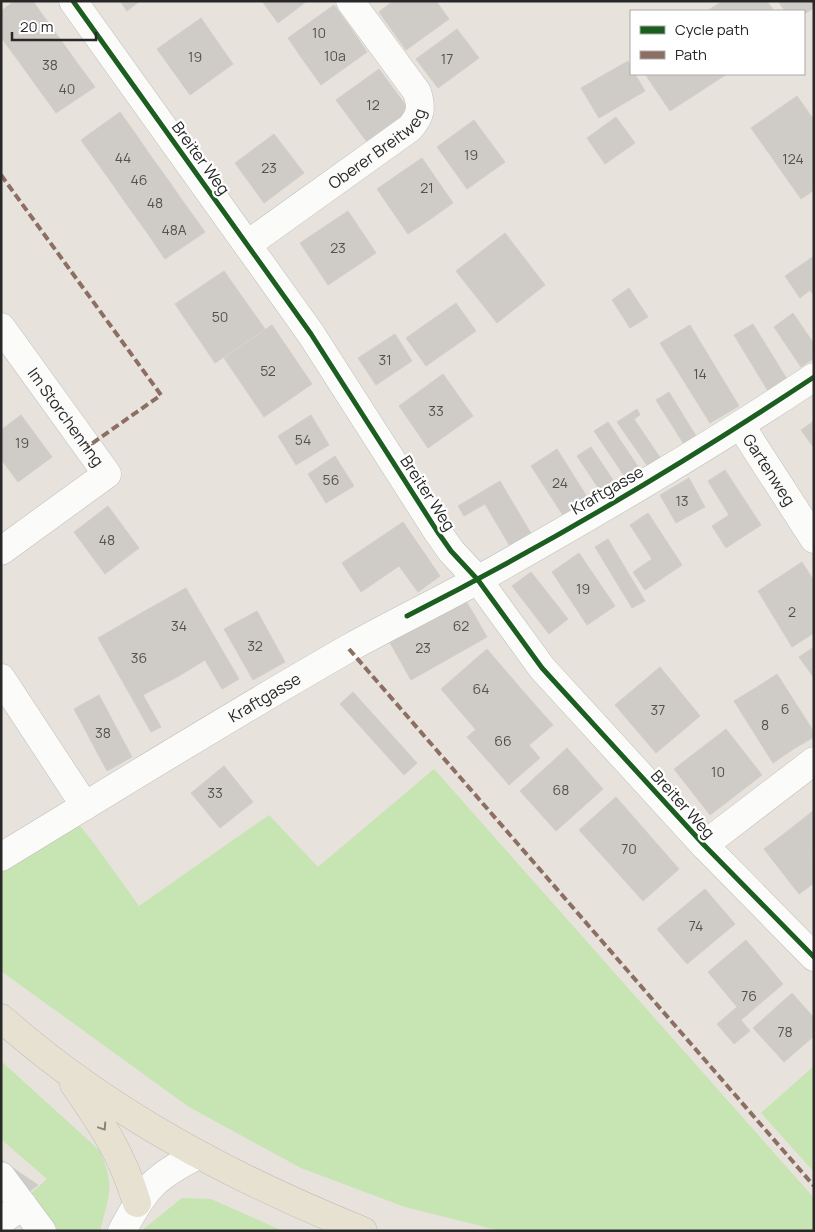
<svg xmlns="http://www.w3.org/2000/svg" width="815" height="1232" font-family="Manrope,sans-serif">
  <rect width="100%" height="100%" fill="#e7e2dc"/>
  <g fill="#c7e4b3">
    <path d="M 434,769 L 814,1198 L 814,1231 L 501,1231 L 405,1207 L 301,1168 L 189,1107 L 1,971 L 1,857 L 71,815 L 93,842 L 139,906 L 269,815 L 318,867 Z"/>
    <path d="M 1,1061 L 99,1150 C 116,1186 109,1195 100,1231 L 53,1231 L 27,1197 L 47,1179 L 1,1139 Z"/>
    <path d="M 814,1066 L 814,1172 L 761,1113 Z"/>
    <path d="M 182,1198 L 211,1199 L 283,1231 L 141,1231 Z"/>
  </g>
  <g fill="#cfccc8" stroke="#d2cec8">
    <path d="M 14,1 L 33,1 L 44,17 L 6,44 L 1,37 L 1,11 Z"/>
    <path d="M 120,1 L 140,1 L 127,11 Z"/>
    <path d="M 262,1 L 307,1 L 278,23 Z"/>
    <path d="M 393,1 L 436,1 L 449,19 L 406,50 L 379,12 Z"/>
    <path d="M 723,1 L 767,1 L 774,11 L 707,11 Z"/>
    <path d="M 778,1 L 814,1 L 814,8 L 804,14 L 804,11 L 785,11 Z"/>
    <path d="M 334,5 L 350,27 L 303,60 L 288,38 Z"/>
    <path d="M 44,17 L 60,39 L 22,66 L 6,44 Z"/>
    <path d="M 201,18 L 233,64 L 190,95 L 157,49 Z"/>
    <path d="M 350,27 L 367,52 L 321,85 L 303,60 Z"/>
    <path d="M 457,29 L 479,58 L 438,88 L 416,59 Z"/>
    <path d="M 60,39 L 78,64 L 40,91 L 22,66 Z"/>
    <path d="M 628,61 L 631,67 L 631,74 L 635,74 L 645,91 L 599,118 L 581,88 Z"/>
    <path d="M 78,64 L 95,87 L 56,113 L 40,91 Z"/>
    <path d="M 379,69 L 410,111 L 367,142 L 336,100 Z"/>
    <path d="M 645,74 L 727,74 L 670,111 Z"/>
    <path d="M 797,96 L 814,120 L 814,190 L 801,199 L 751,128 Z"/>
    <path d="M 120,112 L 135,133 L 96,161 L 81,140 Z"/>
    <path d="M 616,117 L 635,143 L 605,164 L 587,138 Z"/>
    <path d="M 474,120 L 505,162 L 467,189 L 437,147 Z"/>
    <path d="M 135,133 L 150,155 L 111,182 L 96,161 Z"/>
    <path d="M 274,134 L 304,173 L 264,203 L 235,163 Z"/>
    <path d="M 150,155 L 166,177 L 127,205 L 111,182 Z"/>
    <path d="M 422,158 L 453,203 L 432,218 L 400,173 Z"/>
    <path d="M 400,173 L 432,218 L 408,234 L 377,189 Z"/>
    <path d="M 166,177 L 182,200 L 143,227 L 127,205 Z"/>
    <path d="M 182,200 L 205,232 L 165,259 L 143,227 Z"/>
    <path d="M 348,211 L 376,253 L 328,285 L 300,243 Z"/>
    <path d="M 505,233 L 545,285 L 497,323 L 456,271 Z"/>
    <path d="M 814,256 L 814,296 L 810,290 L 800,298 L 785,276 Z"/>
    <path d="M 224,271 L 265,329 L 215,363 L 175,304 Z"/>
    <path d="M 629,288 L 648,317 L 630,328 L 612,300 Z"/>
    <path d="M 456,303 L 476,331 L 426,366 L 406,338 Z"/>
    <path d="M 793,313 L 814,344 L 814,358 L 801,367 L 774,327 Z"/>
    <path d="M 753,324 L 787,379 L 768,391 L 734,335 Z"/>
    <path d="M 272,325 L 312,384 L 264,417 L 224,358 Z"/>
    <path d="M 690,325 L 739,406 L 710,423 L 660,343 Z"/>
    <path d="M 395,334 L 412,361 L 376,385 L 358,358 Z"/>
    <path d="M 443,374 L 473,416 L 428,448 L 399,406 Z"/>
    <path d="M 669,392 L 699,441 L 687,449 L 656,400 Z"/>
    <path d="M 637,409 L 640,415 L 634,419 L 663,462 L 651,471 L 617,422 Z"/>
    <path d="M 21,415 L 52,457 L 18,482 L 1,459 L 1,430 Z"/>
    <path d="M 311,415 L 329,445 L 296,465 L 278,436 Z"/>
    <path d="M 814,421 L 814,448 L 801,430 Z"/>
    <path d="M 608,422 L 643,474 L 629,483 L 594,431 Z"/>
    <path d="M 591,447 L 619,489 L 605,498 L 577,456 Z"/>
    <path d="M 557,449 L 589,500 L 564,517 L 531,466 Z"/>
    <path d="M 335,456 L 354,486 L 326,503 L 308,474 Z"/>
    <path d="M 725,470 L 761,525 L 726,548 L 712,526 L 729,515 L 708,481 Z"/>
    <path d="M 689,478 L 705,507 L 676,523 L 660,495 Z"/>
    <path d="M 500,481 L 532,535 L 511,548 L 485,504 L 464,516 L 458,506 Z"/>
    <path d="M 108,506 L 139,548 L 105,574 L 74,532 Z"/>
    <path d="M 648,513 L 682,565 L 645,590 L 633,572 L 652,559 L 630,525 Z"/>
    <path d="M 403,522 L 440,576 L 418,592 L 399,566 L 361,592 L 342,563 Z"/>
    <path d="M 608,539 L 645,601 L 632,608 L 595,547 Z"/>
    <path d="M 579,553 L 615,606 L 587,625 L 552,572 Z"/>
    <path d="M 802,562 L 814,581 L 814,633 L 792,647 L 758,591 Z"/>
    <path d="M 531,572 L 568,619 L 549,634 L 512,586 Z"/>
    <path d="M 186,588 L 239,679 L 222,689 L 205,660 L 179,676 L 143,612 Z"/>
    <path d="M 465,599 L 487,637 L 457,654 L 435,616 Z"/>
    <path d="M 257,611 L 285,662 L 253,680 L 224,629 Z"/>
    <path d="M 143,612 L 179,676 L 143,695 L 161,727 L 151,732 L 98,638 Z"/>
    <path d="M 435,616 L 457,654 L 411,680 L 389,641 Z"/>
    <path d="M 814,647 L 814,678 L 799,657 Z"/>
    <path d="M 487,649 L 522,690 L 476,730 L 441,689 Z"/>
    <path d="M 660,667 L 700,716 L 656,753 L 615,705 Z"/>
    <path d="M 777,674 L 814,732 L 814,737 L 795,748 L 757,687 Z"/>
    <path d="M 757,687 L 795,748 L 773,763 L 734,701 Z"/>
    <path d="M 522,690 L 553,725 L 529,745 L 540,758 L 509,785 L 467,737 Z"/>
    <path d="M 353,692 L 417,763 L 404,775 L 340,704 Z"/>
    <path d="M 99,695 L 132,757 L 107,771 L 74,709 Z"/>
    <path d="M 726,729 L 762,775 L 710,815 L 674,769 Z"/>
    <path d="M 567,748 L 603,789 L 556,831 L 520,791 Z"/>
    <path d="M 224,766 L 253,802 L 220,828 L 191,793 Z"/>
    <path d="M 616,797 L 679,869 L 643,901 L 579,830 Z"/>
    <path d="M 814,810 L 814,861 L 789,830 Z"/>
    <path d="M 789,830 L 814,861 L 814,883 L 799,894 L 764,849 Z"/>
    <path d="M 705,889 L 735,924 L 687,964 L 657,929 Z"/>
    <path d="M 746,940 L 783,984 L 741,1020 L 750,1031 L 734,1044 L 717,1024 L 737,1007 L 708,972 Z"/>
    <path d="M 792,993 L 814,1018 L 814,1036 L 784,1062 L 753,1028 Z"/>
    <path d="M 1,1160 L 38,1185 L 1,1213 Z"/>
  </g>
  <g fill="none" stroke-linecap="round" stroke-linejoin="round">
    <g stroke="#c0bebe" stroke-width="29">
      <g id="minor">
        <path d="M 73,1 L 311,334 L 437,531 L 451,551 L 478,580 L 542,668 L 704,845 L 814,957"/>
        <path id="s1" d="M 248,244 L 410,128 C 421,115 422,108 417,92 L 350,1"/>
        <path id="s2" d="M 1,327 L 107,474 L 1,551"/>
        <path id="s3" d="M 741,426 L 814,539"/>
        <path d="M 1,678 L 85,806"/>
        <path d="M 704,845 L 814,761"/>
        <path id="s4" d="M 1,857 C 118,786 233,714 351,647 C 394,623 438,602 481,578 C 594,514 706,449 814,377"/>
        <path d="M 1,1176 L 42,1231"/>
        <path d="M 1,1221 L 23,1205"/>
        <path d="M 122,1231 C 146,1187 153,1178 198,1155"/>
      </g>
    </g>
    <g stroke="#bfbdbb" stroke-width="29">
      <g id="major">
        <path d="M 1,1018 C 107,1112 232,1178 363,1231"/>
        <path d="M 74,1084 C 103,1126 122,1154 137,1203"/>
      </g>
    </g>
    <use href="#minor" stroke="#fbfbfa" stroke-width="28"/>
    <use href="#major" stroke="#e6e1d1" stroke-width="28"/>
    <g stroke="#8d6e63" stroke-width="4" stroke-dasharray="8 4" stroke-linecap="butt">
      <path d="M 1,175 L 161,395 L 87,447"/>
      <path d="M 349,649 L 814,1186"/>
    </g>
    <g stroke="#fff" stroke-width="8">
      <g id="cycleway">
        <path d="M 73,1 L 311,334 L 437,531 L 451,551 L 478,580 L 542,668 L 704,845 L 814,957"/>
        <path d="M 407,616 C 547,545 683,464 814,377"/>
      </g>
    </g>
    <use href="#cycleway" stroke="#1b5e20" stroke-width="5"/>
  </g>
  <defs><path id="oneway-chevron" d="M-2-3.5L2.5 0L-2 3.5" fill="none" stroke-width="1.6" stroke-linecap="round" stroke-linejoin="round" transform="scale(1.25)"/></defs>
  <use stroke="#87847c" href="#oneway-chevron" transform="translate(103 1127) rotate(56)"/>
  <g text-anchor="middle" stroke-width="4.5" stroke-linejoin="round" paint-order="stroke">
    <g font-size="14" fill="#525251">
      <text x="319" y="38">10</text>
      <text x="335" y="61">10a</text>
      <text x="195" y="62">19</text>
      <text x="447" y="64">17</text>
      <text x="50" y="70">38</text>
      <text x="67" y="94">40</text>
      <text x="373" y="110">12</text>
      <text x="471" y="160">19</text>
      <text x="123" y="163">44</text>
      <text x="793" y="164">124</text>
      <text x="269" y="173">23</text>
      <text x="139" y="185">46</text>
      <text x="427" y="193">21</text>
      <text x="155" y="208">48</text>
      <text x="174" y="235">48A</text>
      <text x="338" y="253">23</text>
      <text x="220" y="322">50</text>
      <text x="385" y="365">31</text>
      <text x="268" y="376">52</text>
      <text x="700" y="379">14</text>
      <text x="436" y="416">33</text>
      <text x="303" y="445">54</text>
      <text x="22" y="448">19</text>
      <text x="331" y="485">56</text>
      <text x="560" y="488">24</text>
      <text x="682" y="506">13</text>
      <text x="107" y="545">48</text>
      <text x="583" y="594">19</text>
      <text x="792" y="617">2</text>
      <text x="179" y="631">34</text>
      <text x="461" y="631">62</text>
      <text x="255" y="651">32</text>
      <text x="423" y="653">23</text>
      <text x="139" y="663">36</text>
      <text x="481" y="694">64</text>
      <text x="785" y="714">6</text>
      <text x="658" y="715">37</text>
      <text x="765" y="730">8</text>
      <text x="103" y="738">38</text>
      <text x="503" y="746">66</text>
      <text x="718" y="777">10</text>
      <text x="561" y="795">68</text>
      <text x="215" y="798">33</text>
      <text x="629" y="854">70</text>
      <text x="696" y="931">74</text>
      <text x="749" y="1001">76</text>
      <text x="785" y="1037">78</text>
    </g>
    <g font-size="16" fill="#282828" stroke="#fff">
      <text dy="6" stroke="none"><textPath href="#s1" startOffset="161">Oberer Breitweg</textPath></text>
      <text transform="translate(201 158) rotate(54)" y="6">Breiter Weg</text>
      <text dy="6" stroke="none"><textPath href="#s2" startOffset="111">Im Storchenring</textPath></text>
      <text dy="6" stroke="none"><textPath href="#s3" startOffset="52">Gartenweg</textPath></text>
      <text transform="translate(607 490) rotate(-30)" y="6">Kraftgasse</text>
      <text transform="translate(428 493) rotate(57)" y="6">Breiter Weg</text>
      <text dy="6" stroke="none"><textPath href="#s4" startOffset="308">Kraftgasse</textPath></text>
      <text transform="translate(683 804) rotate(48)" y="6">Breiter Weg</text>
    </g>
  </g>
  <rect width="815" height="1232" fill="none" stroke="#282828" stroke-width="5"/>
  <rect x="630" y="10" width="175" height="65" fill="#ffffff" stroke="#a9a9a9"/>
  <rect x="640" y="26" width="25" height="8" fill="#1b5e20" stroke="#a9a9a9"/>
  <text x="675" y="35" font-size="15" fill="#282828">Cycle path</text>
  <rect x="640" y="51" width="25" height="8" fill="#8d6e63" stroke="#a9a9a9"/>
  <text x="675" y="60" font-size="15" fill="#282828">Path</text>
  <path d="M12 32v8h84v-8" fill="none" stroke="#282828" stroke-width="2.5"/>
  <text x="20" y="32" font-size="15" fill="#282828" stroke="#ffffff" stroke-width="4" paint-order="stroke">20 m</text>
</svg>
